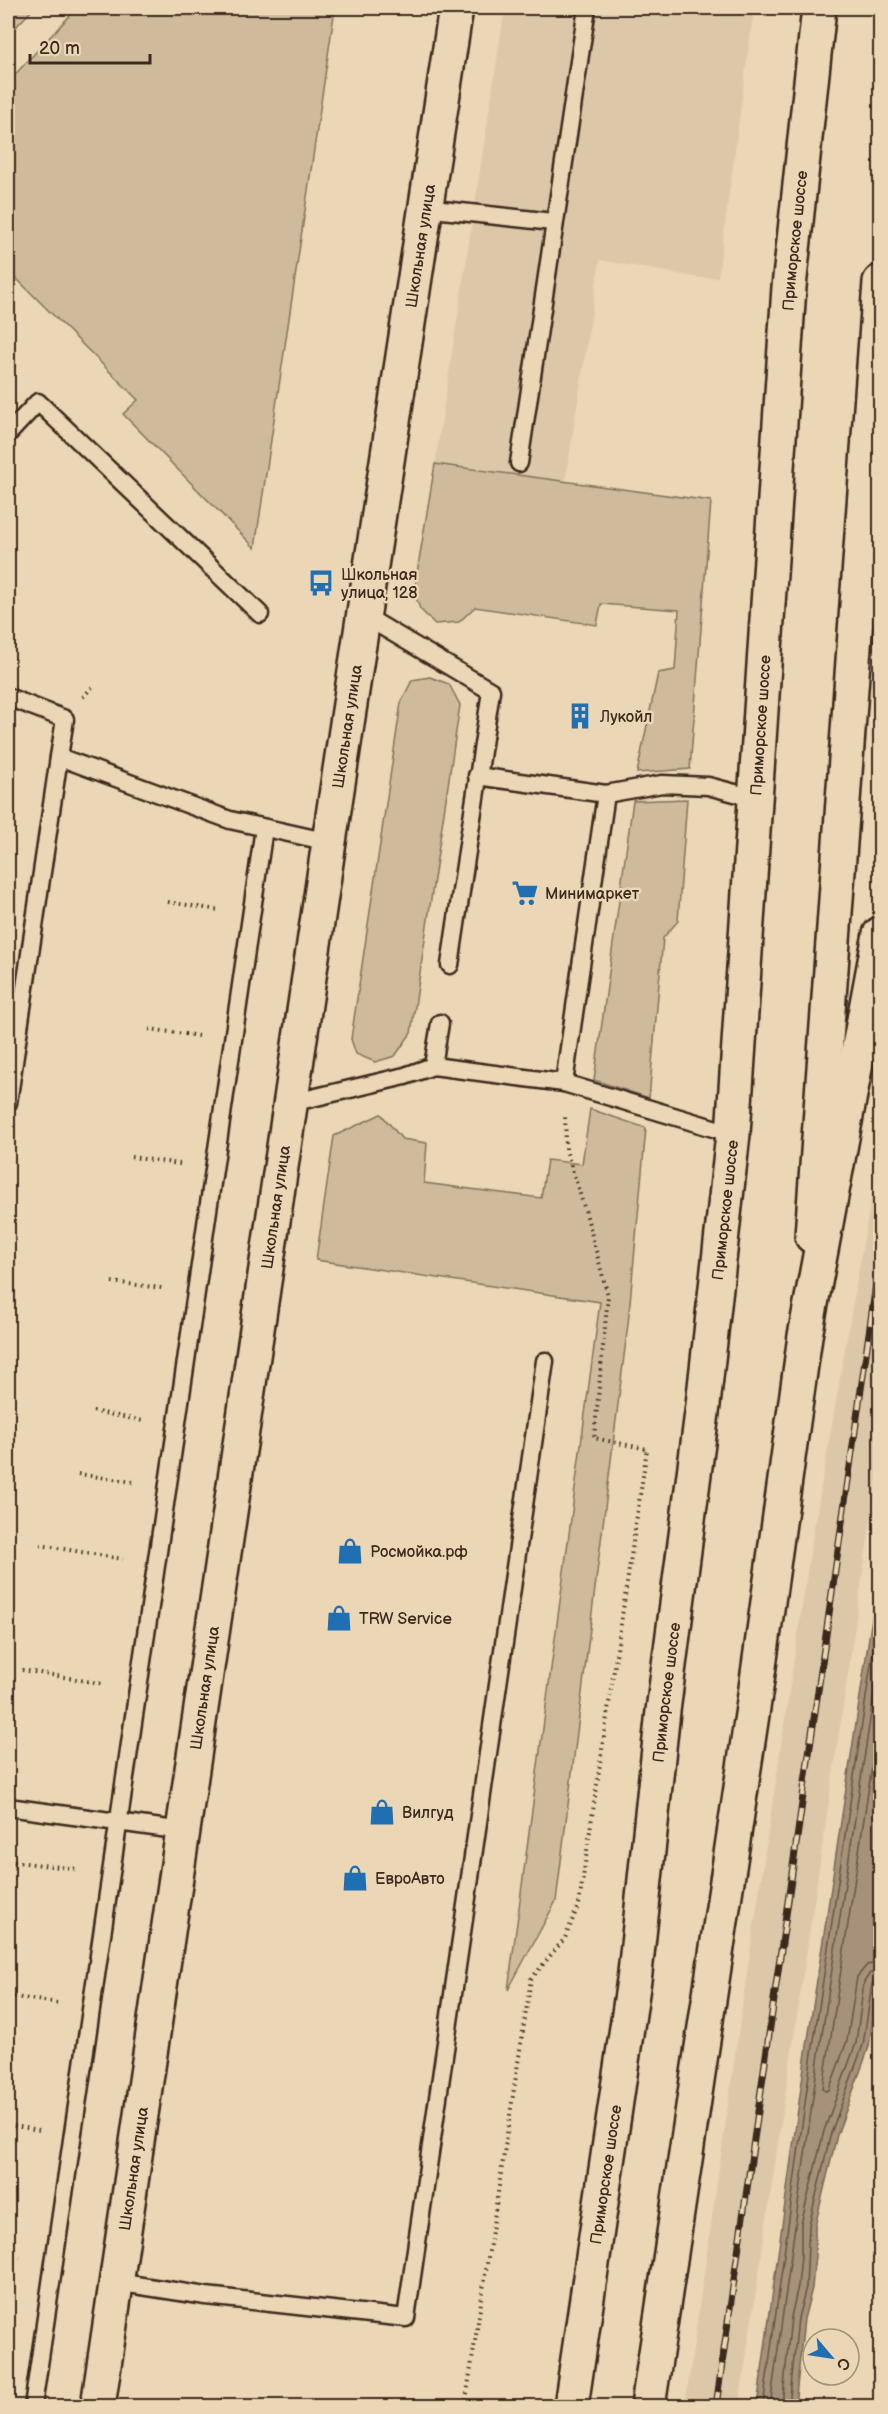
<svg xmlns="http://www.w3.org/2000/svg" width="888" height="2414" font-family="'Balsamiq Sans',sans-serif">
  <rect width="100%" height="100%" fill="#ebd6b5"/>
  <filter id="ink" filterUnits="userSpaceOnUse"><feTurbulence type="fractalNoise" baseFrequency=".0167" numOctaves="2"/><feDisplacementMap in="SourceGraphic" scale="12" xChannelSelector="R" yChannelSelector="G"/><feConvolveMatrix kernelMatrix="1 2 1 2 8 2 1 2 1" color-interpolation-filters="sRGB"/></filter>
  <g filter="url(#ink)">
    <g fill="#dcc8a8">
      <path d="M 505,8 L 754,8 L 718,277 L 700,278 L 600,260 L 565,482 L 435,464 Z"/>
      <path d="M 880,1147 L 880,1458 L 739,2406 L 685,2406 L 744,1993 L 811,1546 Z"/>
    </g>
    <g fill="#cfba9c" stroke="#85725d" stroke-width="1.5">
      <path d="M 8,8 L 34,8 L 8,35 Z"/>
      <path d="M 77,8 L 335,8 L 255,548 L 123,414 L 138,400 L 8,270 L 8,82 Z"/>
      <path d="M 435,464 L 711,501 L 690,769 L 637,773 L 658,673 L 675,670 L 679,610 L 601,604 L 597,625 L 475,607 L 459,622 L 435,624 L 420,609 L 414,591 Z"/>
      <path d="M 430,677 L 449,684 L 460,705 L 411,1033 L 395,1056 L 375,1062 L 356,1054 L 351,1039 L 401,703 L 412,680 Z"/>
      <path d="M 687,799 L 678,921 L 663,938 L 649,1098 L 594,1080 L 633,801 Z"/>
      <path d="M 590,1109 L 646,1128 L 628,1324 L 556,1901 L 508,1990 L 600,1302 L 316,1260 L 334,1136 L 381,1114 L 402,1139 L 427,1143 L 424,1183 L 541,1198 L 547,1160 L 582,1164 Z"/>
    </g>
    <path fill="#a6927a" stroke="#7b6855" stroke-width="1.5" d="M 880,1565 L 880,1959 L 869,2047 L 837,2135 L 815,2226 L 815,2256 L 812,2288 L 804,2319 L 795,2406 L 757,2406 L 805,2059 Z"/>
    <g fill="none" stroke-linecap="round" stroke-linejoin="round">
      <g stroke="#665443" stroke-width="1.5">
        <path d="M 880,1713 L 827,2062 L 823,2088 L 825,2091 L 829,2090 L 847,2041 L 857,1977 L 867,1965 L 880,1962"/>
        <path d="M 763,2406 L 811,2060 L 880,1605"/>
        <path d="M 770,2406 L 818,2061 L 880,1654"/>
        <path d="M 782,2406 L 791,2317 L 798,2286 L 801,2256 L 801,2224 L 824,2131 L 856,2043 L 864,1982 L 870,1973 L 880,1971"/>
        <path d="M 789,2406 L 798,2318 L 806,2287 L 809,2225 L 831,2133 L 863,2045 L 872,1984 L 875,1979 L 880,1978"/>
      </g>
      <g stroke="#3b2a1e" stroke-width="21">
        <g id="service">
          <path d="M 424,208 L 553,222"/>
          <path d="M 8,434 L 38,402 L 260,614"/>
          <path d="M 519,463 L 587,8"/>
          <path d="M 363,615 L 491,691 L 450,965"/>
          <path d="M 8,697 L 65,719 L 59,757"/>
          <path d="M 606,794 L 662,784 L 708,786 L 754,798"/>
          <path d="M 433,1066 L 564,1083 L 568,1055 L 606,794 L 477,776"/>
          <path d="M 564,1083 L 733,1134"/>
          <path d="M 8,1103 L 59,757 L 230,820 L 329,842"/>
          <path d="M 291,1103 L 405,1076 L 433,1066 L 440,1023"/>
          <path d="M 8,1807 L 183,1831"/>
          <path d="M 116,2282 L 206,2296 L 406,2318 L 545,1361"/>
          <path d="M 33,2406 L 264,828"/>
        </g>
      </g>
      <g stroke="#3b2a1e" stroke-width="38">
        <path id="minor" d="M 812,1236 L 880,282"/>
      </g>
      <g stroke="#3b2a1e" stroke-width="38">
        <g id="tertiary">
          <path id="s1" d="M 98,2406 L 329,842 L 456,8"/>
        </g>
      </g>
      <g stroke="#3b2a1e" stroke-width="38">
        <g id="primary">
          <path id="s2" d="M 571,2406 L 635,1973 L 663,1711 L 703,1405 L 733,1134 L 789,287 L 819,8"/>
          <path d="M 648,2406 L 756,1688 L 805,1336 L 880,934"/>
        </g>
      </g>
      <g stroke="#3b2a1e" stroke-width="4" stroke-dasharray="1.5 4.5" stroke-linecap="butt">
        <path d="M 83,697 L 95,684"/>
        <path d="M 168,902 L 218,910"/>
        <path d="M 149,1029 L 199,1036"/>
        <path d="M 131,1157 L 180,1164"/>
        <path d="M 112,1282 L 162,1288"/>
        <path d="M 93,1411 L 143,1421"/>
        <path d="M 78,1474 L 134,1482"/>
        <path d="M 40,1545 L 123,1559"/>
        <path d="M 22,1670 L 104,1684"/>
        <path d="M 8,1861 L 77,1869"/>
        <path d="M 8,1996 L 58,2003"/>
        <path d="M 8,2125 L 39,2130"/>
        <path d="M 8,2256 L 20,2258"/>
        <path d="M 8,2326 L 10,2326"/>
        <path d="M 465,2406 L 531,1979 L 565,1938 L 579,1904 L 647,1449 L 594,1438 L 608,1296 L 586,1213 L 566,1150 L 565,1114"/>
      </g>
      <use href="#service" stroke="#ebd6b5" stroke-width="16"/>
      <use href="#minor" stroke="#ebd6b5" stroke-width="33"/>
      <use href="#tertiary" stroke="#ebd6b5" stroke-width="33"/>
      <use href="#primary" stroke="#ebd6b5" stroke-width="33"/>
      <g stroke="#3b2a1e" stroke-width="7">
        <path id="rail" d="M 716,2406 L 880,1256"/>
      </g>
      <use href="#rail" stroke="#ebd6b5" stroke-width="4.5" stroke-dasharray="14" stroke-linecap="butt"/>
    </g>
  </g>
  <defs>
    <g id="bus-bare" transform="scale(2.07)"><path d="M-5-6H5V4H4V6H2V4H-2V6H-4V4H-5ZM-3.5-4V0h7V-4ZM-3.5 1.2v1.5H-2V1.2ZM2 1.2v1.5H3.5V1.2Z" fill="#1f6fb2" stroke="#ebd6b5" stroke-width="2.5" paint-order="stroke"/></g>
    <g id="building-bare" transform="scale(2.07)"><path d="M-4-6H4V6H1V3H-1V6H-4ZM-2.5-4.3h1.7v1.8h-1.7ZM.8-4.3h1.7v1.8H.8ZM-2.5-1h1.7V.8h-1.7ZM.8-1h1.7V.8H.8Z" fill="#1f6fb2" stroke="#ebd6b5" stroke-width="2.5" paint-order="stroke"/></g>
    <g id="supermarket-bare" transform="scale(2.07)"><path d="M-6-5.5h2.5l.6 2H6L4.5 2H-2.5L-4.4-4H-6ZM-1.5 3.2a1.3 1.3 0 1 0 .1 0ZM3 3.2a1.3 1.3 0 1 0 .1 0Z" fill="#1f6fb2" stroke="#ebd6b5" stroke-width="2.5" paint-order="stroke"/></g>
    <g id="shop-bare" transform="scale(2.07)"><path d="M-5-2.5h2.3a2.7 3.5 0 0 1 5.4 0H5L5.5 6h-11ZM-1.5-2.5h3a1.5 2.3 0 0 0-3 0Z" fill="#1f6fb2" stroke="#ebd6b5" stroke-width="2.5" paint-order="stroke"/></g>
  </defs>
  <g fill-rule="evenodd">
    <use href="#bus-bare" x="321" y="583"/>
    <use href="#building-bare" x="580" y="716"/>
    <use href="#supermarket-bare" x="525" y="893"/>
    <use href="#shop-bare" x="350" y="1551"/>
    <use href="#shop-bare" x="339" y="1618"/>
    <use href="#shop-bare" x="382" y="1812"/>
    <use href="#shop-bare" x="355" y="1878"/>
  </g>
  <g text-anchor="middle" stroke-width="5" stroke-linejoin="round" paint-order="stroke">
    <g font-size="16" fill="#3b2a1e" stroke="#ebd6b5">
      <text dy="6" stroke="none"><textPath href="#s2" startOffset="2178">Приморское шоссе</textPath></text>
      <text dy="6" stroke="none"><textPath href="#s1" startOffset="2184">Школьная улица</textPath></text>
      <text dy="6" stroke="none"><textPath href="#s2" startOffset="1692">Приморское шоссе</textPath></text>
      <text dy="6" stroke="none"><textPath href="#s1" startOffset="1698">Школьная улица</textPath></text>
      <text dy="6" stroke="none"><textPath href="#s1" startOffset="1212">Школьная улица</textPath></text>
      <text dy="6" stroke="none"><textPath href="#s2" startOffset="1206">Приморское шоссе</textPath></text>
      <text dy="6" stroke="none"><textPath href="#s1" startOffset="726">Школьная улица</textPath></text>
      <text dy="6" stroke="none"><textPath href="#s2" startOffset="720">Приморское шоссе</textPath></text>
      <text dy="6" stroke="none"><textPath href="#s1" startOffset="240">Школьная улица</textPath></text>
      <text dy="6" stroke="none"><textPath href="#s2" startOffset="234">Приморское шоссе</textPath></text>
    </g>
    <g font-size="16" fill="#3b2a1e" stroke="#ebd6b5" text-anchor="start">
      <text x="341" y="580">Школьная<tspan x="341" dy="18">улица, 128</tspan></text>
      <text x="600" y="722">Лукойл</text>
      <text x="545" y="899">Минимаркет</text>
      <text x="370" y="1557">Росмойка.рф</text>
      <text x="359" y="1624">TRW Service</text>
      <text x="402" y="1818">Вилгуд</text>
      <text x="375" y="1884">ЕвроАвто</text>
    </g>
  </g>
  <rect width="888" height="2414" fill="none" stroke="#ebd6b5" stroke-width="30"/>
  <rect x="15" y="15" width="858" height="2384" fill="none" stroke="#3b2a1e" stroke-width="2" filter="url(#ink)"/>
  <g transform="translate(831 2357) rotate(119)"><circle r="28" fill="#ebd6b5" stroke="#a59179" stroke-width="1.5"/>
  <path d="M0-4.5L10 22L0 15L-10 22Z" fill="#1f6fb2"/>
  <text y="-9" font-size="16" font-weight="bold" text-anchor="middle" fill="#3b2a1e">С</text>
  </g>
  <path d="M30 54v9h120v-9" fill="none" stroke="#3b2a1e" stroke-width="3"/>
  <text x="39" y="54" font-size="18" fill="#3b2a1e" stroke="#ebd6b5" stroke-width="4.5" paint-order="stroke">20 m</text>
</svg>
